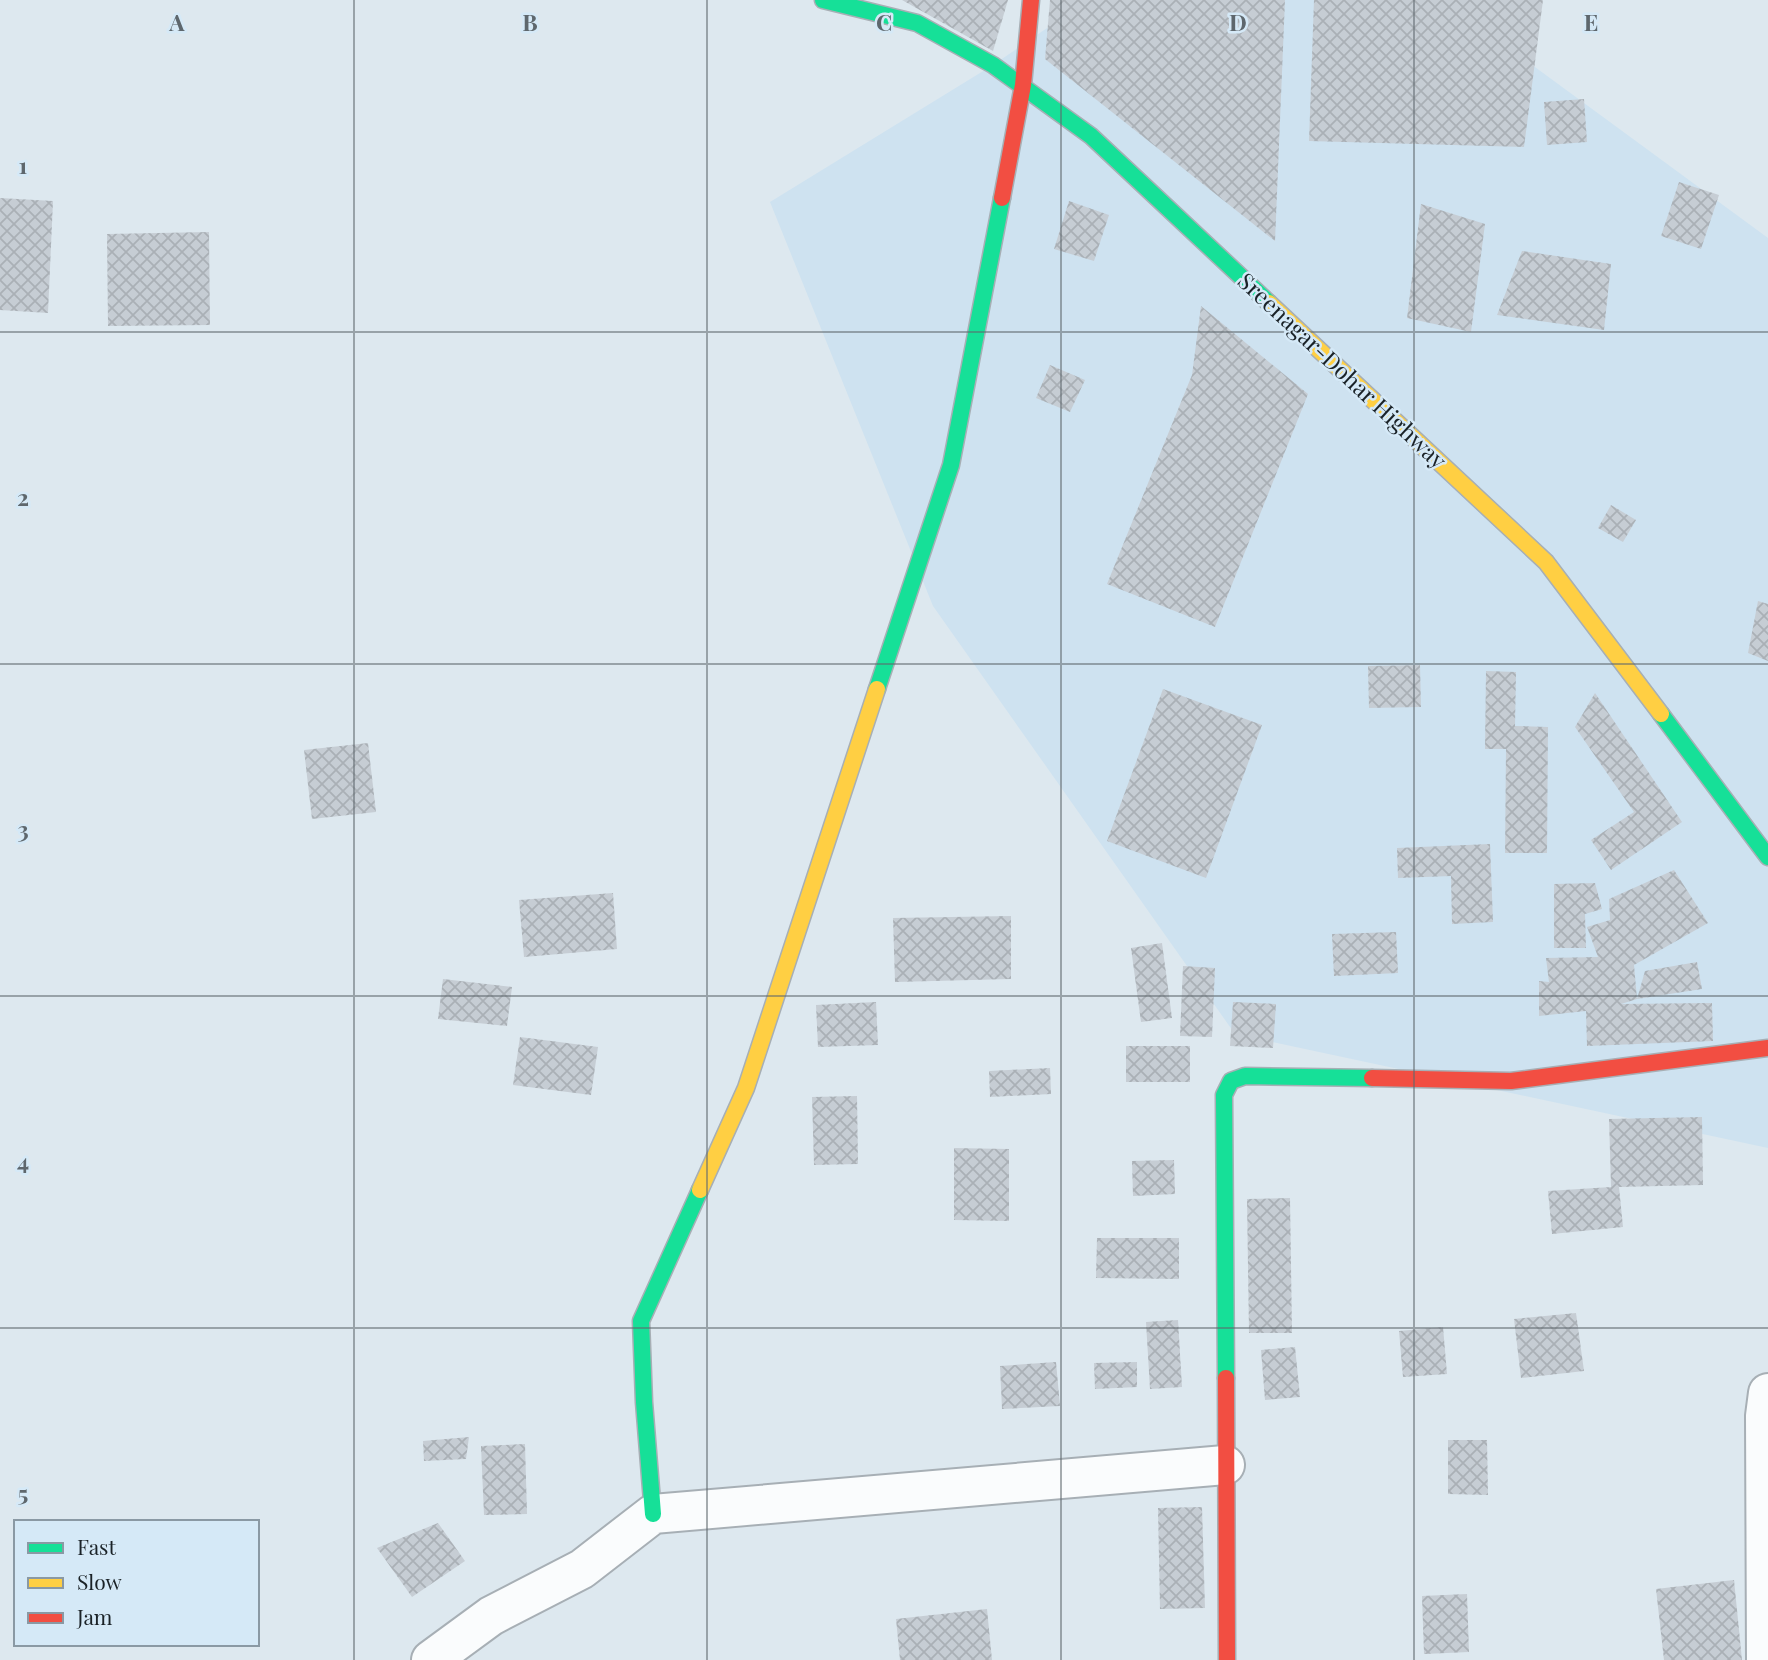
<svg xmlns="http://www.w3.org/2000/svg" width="1768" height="1660" font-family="'Playfair Display',serif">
  <defs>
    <pattern id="building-cross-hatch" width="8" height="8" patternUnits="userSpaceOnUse" patternTransform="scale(1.75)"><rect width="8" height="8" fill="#c6cdd4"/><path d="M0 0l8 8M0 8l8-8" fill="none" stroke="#aab0b6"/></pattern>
  </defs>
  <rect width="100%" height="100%" fill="#dde8ef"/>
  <path fill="#cee2f0" d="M 1088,0 L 1452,0 L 1498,40 L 1768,238 L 1768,1148 L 1235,1034 L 933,606 L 770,202 L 993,65 Z"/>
  <g fill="url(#building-cross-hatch)">
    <path d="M 902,0 L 1008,0 L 993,51 Z"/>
    <path d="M 1050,0 L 1285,0 L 1275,241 L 1045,59 Z"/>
    <path d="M 1314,0 L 1543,0 L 1524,147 L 1309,141 Z"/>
    <path d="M 1584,99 L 1587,142 L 1547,145 L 1544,102 Z"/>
    <path d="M 1679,182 L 1719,195 L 1701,249 L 1661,236 Z"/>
    <path d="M 0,198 L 53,201 L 48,313 L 0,310 Z"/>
    <path d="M 1069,201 L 1109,215 L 1094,261 L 1054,249 Z"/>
    <path d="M 1421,204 L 1485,224 L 1471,332 L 1407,318 Z"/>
    <path d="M 209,232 L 210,325 L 108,326 L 107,234 Z"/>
    <path d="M 1522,251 L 1611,264 L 1604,330 L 1497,315 Z"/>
    <path d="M 1201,306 L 1308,394 L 1215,627 L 1107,584 L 1192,375 Z"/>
    <path d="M 1050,365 L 1085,380 L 1070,412 L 1036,398 Z"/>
    <path d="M 1611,505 L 1636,520 L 1623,542 L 1598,528 Z"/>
    <path d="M 1758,601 L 1768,604 L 1768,661 L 1748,653 Z"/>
    <path d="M 1420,665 L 1421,707 L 1369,708 L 1368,666 Z"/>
    <path d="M 1486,671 L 1516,672 L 1515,726 L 1548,727 L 1547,853 L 1505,853 L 1506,749 L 1485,749 Z"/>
    <path d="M 1163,689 L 1262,725 L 1206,878 L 1107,841 Z"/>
    <path d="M 1595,693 L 1682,822 L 1611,870 L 1591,840 L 1634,812 L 1575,727 Z"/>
    <path d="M 368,743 L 376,812 L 312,819 L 304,750 Z"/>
    <path d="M 1490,844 L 1493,922 L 1452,924 L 1451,876 L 1398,878 L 1397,848 Z"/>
    <path d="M 1674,870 L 1708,923 L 1634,965 L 1637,999 L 1645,971 L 1697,962 L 1702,989 L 1637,999 L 1621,1004 L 1712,1003 L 1713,1041 L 1587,1046 L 1586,1011 L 1539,1016 L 1539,981 L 1549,982 L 1546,958 L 1598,957 L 1587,927 L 1610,920 L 1609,899 Z"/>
    <path d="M 1595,883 L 1602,909 L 1585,914 L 1586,948 L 1554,948 L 1554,884 Z"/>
    <path d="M 613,893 L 617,949 L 524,957 L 519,900 Z"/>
    <path d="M 1011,916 L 1011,979 L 895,982 L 893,918 Z"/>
    <path d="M 1396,932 L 1398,973 L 1334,976 L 1332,934 Z"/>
    <path d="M 1162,943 L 1172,1018 L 1141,1022 L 1131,948 Z"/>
    <path d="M 1183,966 L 1215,968 L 1212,1037 L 1180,1036 Z"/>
    <path d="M 443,979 L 512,987 L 507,1026 L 438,1019 Z"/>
    <path d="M 876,1002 L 878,1045 L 818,1047 L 816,1005 Z"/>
    <path d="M 1233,1002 L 1276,1004 L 1273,1048 L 1230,1046 Z"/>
    <path d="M 520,1037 L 598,1047 L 591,1095 L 513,1085 Z"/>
    <rect x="1126" y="1046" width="64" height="36"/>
    <path d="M 1050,1068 L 1051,1094 L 990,1097 L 989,1071 Z"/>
    <path d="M 857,1096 L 858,1164 L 814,1165 L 812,1097 Z"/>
    <path d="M 1702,1117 L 1703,1185 L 1619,1187 L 1623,1227 L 1552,1234 L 1548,1191 L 1611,1187 L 1609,1119 Z"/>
    <path d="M 954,1148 L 1009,1149 L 1009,1221 L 954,1220 Z"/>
    <path d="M 1174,1160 L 1175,1194 L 1133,1196 L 1132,1161 Z"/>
    <path d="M 1290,1198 L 1292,1333 L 1249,1333 L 1247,1199 Z"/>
    <path d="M 1097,1238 L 1179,1238 L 1179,1279 L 1096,1278 Z"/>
    <path d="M 1576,1313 L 1584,1371 L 1521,1378 L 1514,1319 Z"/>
    <path d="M 1178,1320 L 1182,1387 L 1150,1389 L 1146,1322 Z"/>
    <path d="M 1443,1327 L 1447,1374 L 1403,1377 L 1399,1331 Z"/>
    <path d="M 1295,1347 L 1300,1397 L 1265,1400 L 1261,1350 Z"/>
    <path d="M 1056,1362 L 1060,1406 L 1002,1409 L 1000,1366 Z"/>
    <path d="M 1137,1362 L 1137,1387 L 1095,1389 L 1094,1363 Z"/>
    <path d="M 469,1437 L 466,1459 L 424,1461 L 423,1441 Z"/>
    <path d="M 1448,1440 L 1487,1440 L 1488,1495 L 1448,1494 Z"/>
    <path d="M 525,1444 L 527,1514 L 484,1515 L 481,1446 Z"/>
    <path d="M 1202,1507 L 1205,1608 L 1160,1609 L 1158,1508 Z"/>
    <path d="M 438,1523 L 465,1561 L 412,1597 L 377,1548 Z"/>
    <path d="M 1734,1580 L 1742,1660 L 1664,1660 L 1656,1589 Z"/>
    <path d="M 1467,1594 L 1469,1652 L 1424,1654 L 1422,1596 Z"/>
    <path d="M 987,1609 L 992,1660 L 900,1660 L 896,1619 Z"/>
  </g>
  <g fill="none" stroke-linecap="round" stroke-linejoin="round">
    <g stroke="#a7afb5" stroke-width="42">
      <g id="street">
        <path d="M 431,1660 L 491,1616 L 582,1569 L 653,1514 L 1225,1465"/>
        <path d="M 1766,1660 L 1765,1416 L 1768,1393"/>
      </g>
    </g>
    <g stroke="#a7afb5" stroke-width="19">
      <g id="fast">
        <path d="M 823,0 L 917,23 L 993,65 L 1091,136 L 1269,303"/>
        <path d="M 877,689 L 951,465 L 1002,198"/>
        <path d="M 1661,714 L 1768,857"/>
        <path d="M 1226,1378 L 1224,1095 L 1231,1081 L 1245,1076 L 1372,1078"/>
        <path d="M 653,1514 L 644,1402 L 641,1321 L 700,1190"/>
      </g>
    </g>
    <g stroke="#a7afb5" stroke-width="19">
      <g id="slow">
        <path d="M 1269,303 L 1546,562 L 1661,714"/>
        <path d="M 700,1190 L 746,1088 L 877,689"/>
      </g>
    </g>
    <g stroke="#a7afb5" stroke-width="19">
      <g id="jam">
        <path d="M 1002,198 L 1023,85 L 1031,0"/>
        <path d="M 1372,1078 L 1511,1081 L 1768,1048"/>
        <path d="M 1226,1378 L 1227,1660"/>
      </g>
    </g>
    <use href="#street" stroke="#fafcfd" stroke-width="38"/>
    <use href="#fast" stroke="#16e098" stroke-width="16"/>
    <use href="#slow" stroke="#ffcf43" stroke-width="16"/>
    <use href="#jam" stroke="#f24e42" stroke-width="16"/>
  </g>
  <path fill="none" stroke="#5e676d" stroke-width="2" stroke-opacity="0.55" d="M 354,0 L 354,1660M 707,0 L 707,1660M 1061,0 L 1061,1660M 1414,0 L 1414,1660M 0,332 L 1768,332M 0,664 L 1768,664M 0,996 L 1768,996M 0,1328 L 1768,1328"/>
  <g text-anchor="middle" stroke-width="5" stroke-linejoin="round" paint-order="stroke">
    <g font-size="23" fill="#1a2227" stroke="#d5e9f7">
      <text transform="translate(1342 371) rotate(43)" y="8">Sreenagar-Dohar Highway</text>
    </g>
  </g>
  <g font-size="23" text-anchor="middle" font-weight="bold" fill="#5e676d" stroke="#d5e9f7" stroke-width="5" stroke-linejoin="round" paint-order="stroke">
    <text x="177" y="31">A</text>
    <text x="530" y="31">B</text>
    <text x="884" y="31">C</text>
    <text x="1238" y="31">D</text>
    <text x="1591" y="31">E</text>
    <text x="23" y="174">1</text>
    <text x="23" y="506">2</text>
    <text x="23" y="838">3</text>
    <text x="23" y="1170">4</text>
    <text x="23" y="1502">5</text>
  </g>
  <rect x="14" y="1520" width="245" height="126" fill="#d5e9f7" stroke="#8a99a4" stroke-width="2"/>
  <rect x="28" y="1543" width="35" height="10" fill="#16e098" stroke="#8a99a4" stroke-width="2"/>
  <text x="77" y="1555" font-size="21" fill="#1a2227">Fast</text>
  <rect x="28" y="1578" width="35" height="10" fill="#ffcf43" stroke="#8a99a4" stroke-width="2"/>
  <text x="77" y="1590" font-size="21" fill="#1a2227">Slow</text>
  <rect x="28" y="1613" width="35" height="10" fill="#f24e42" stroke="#8a99a4" stroke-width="2"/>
  <text x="77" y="1625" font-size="21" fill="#1a2227">Jam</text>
</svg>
